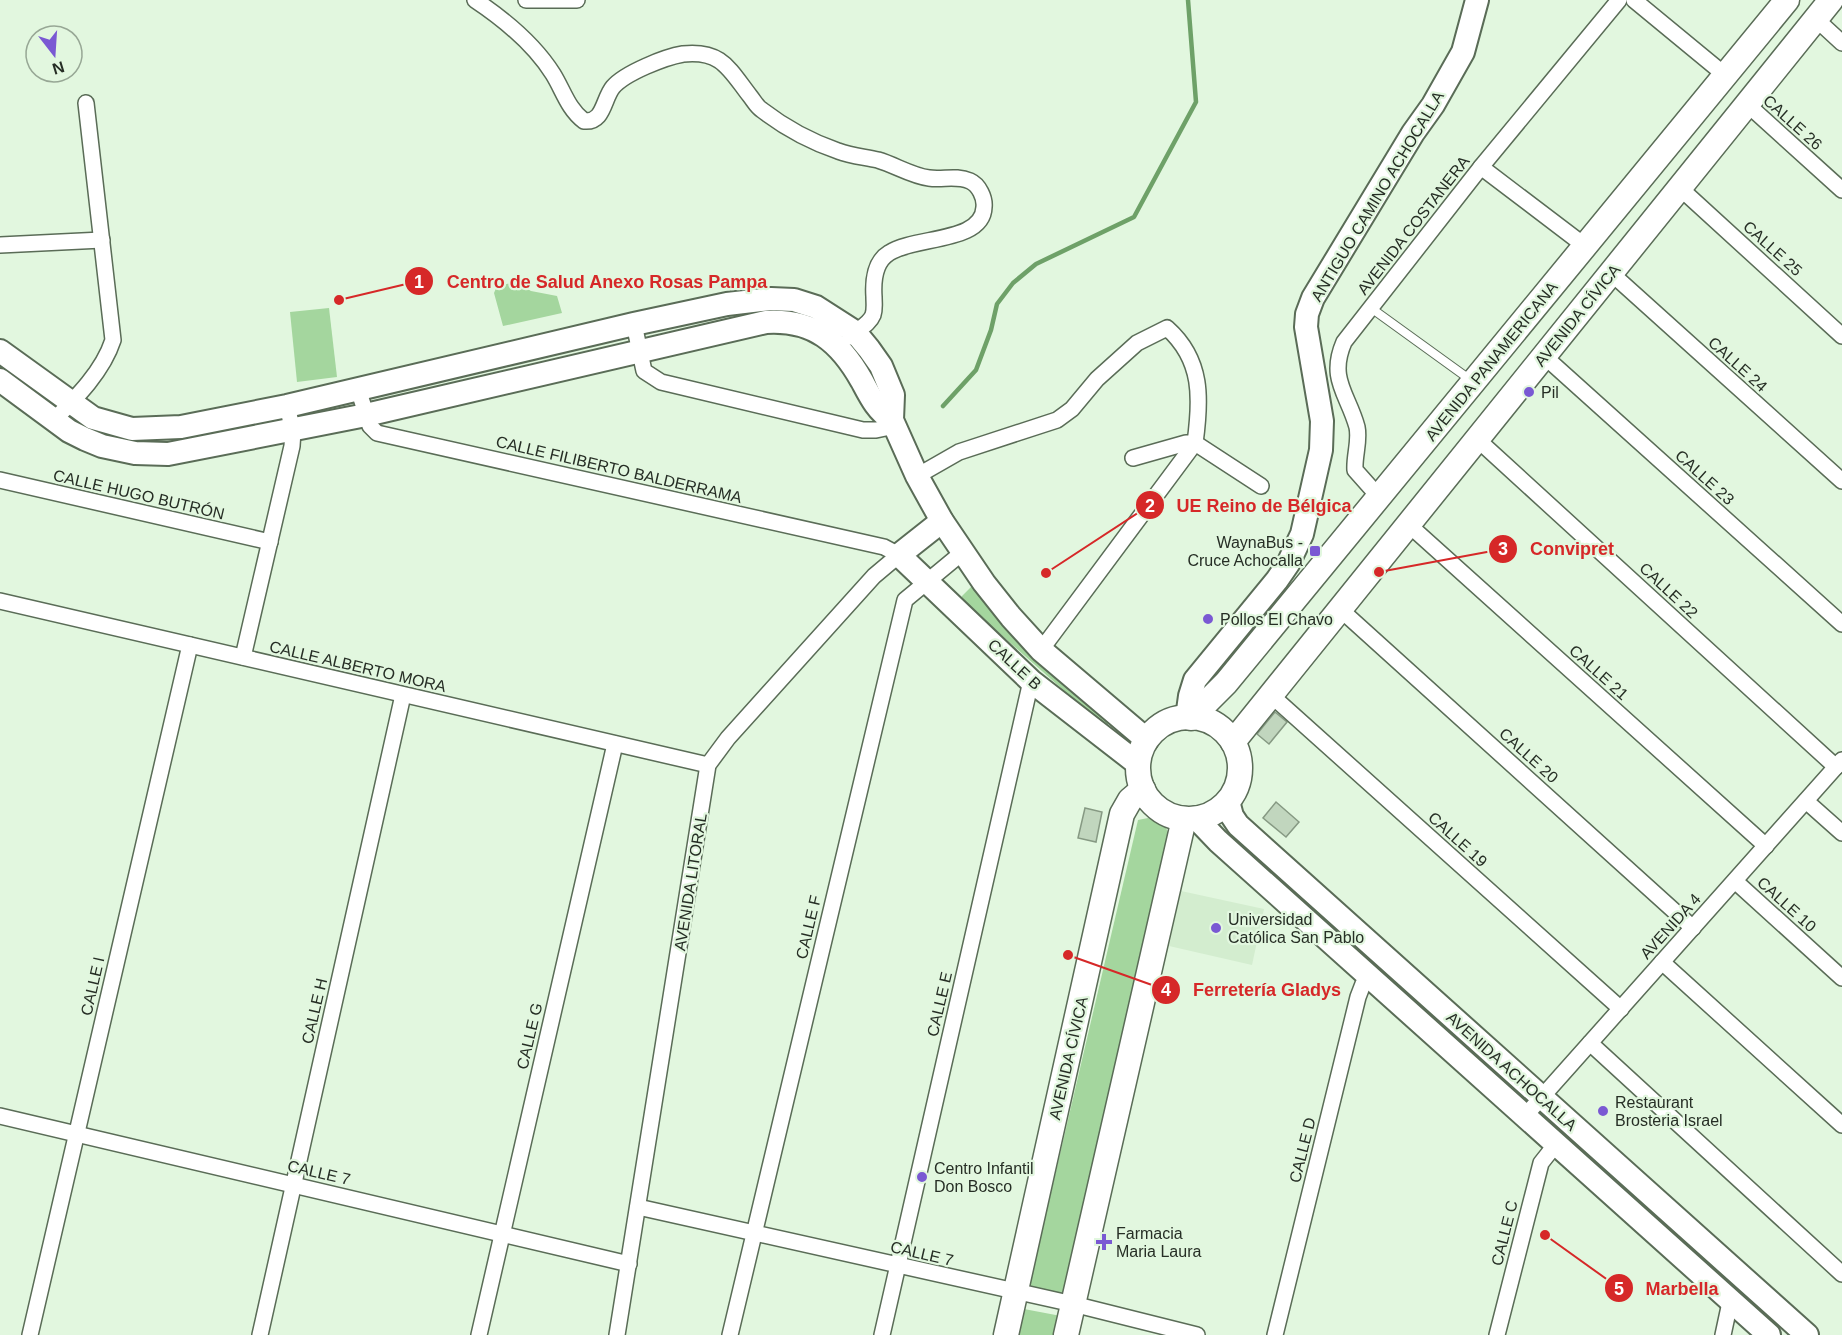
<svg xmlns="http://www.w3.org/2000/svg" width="1842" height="1335" font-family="Helvetica,sans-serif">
  <rect width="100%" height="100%" fill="#e2f7df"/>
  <path fill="#d3edcf" d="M 1181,891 L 1264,909 L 1252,965 L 1169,946 Z"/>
  <g fill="#a4d69e">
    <path d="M 516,282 L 531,291 L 557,296 L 562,313 L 503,326 L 494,293 L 497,286 Z"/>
    <path d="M 329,308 L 337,377 L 297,382 L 290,312 Z"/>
    <path d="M 974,584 L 977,584 L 1004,627 L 1109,723 L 1105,727 L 961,599 L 962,596 Z"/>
    <path d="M 1148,818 L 1165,825 L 1170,838 L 1065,1294 L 1029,1287 L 1138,820 Z"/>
    <path d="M 1024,1309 L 1061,1316 L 1056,1335 L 1018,1335 Z"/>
  </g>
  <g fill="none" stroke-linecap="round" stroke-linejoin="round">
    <path stroke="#6ea168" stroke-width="4.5" d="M 943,406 L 976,370 L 991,330 L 997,304 L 1013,283 L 1036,264 L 1134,217 L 1196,102 L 1188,0"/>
  </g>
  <g fill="#c1d6be" stroke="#869983" stroke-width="1.5">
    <path d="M 1275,712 L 1287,722 L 1269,744 L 1257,734 Z"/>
    <path d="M 1276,802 L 1299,822 L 1286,837 L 1263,818 Z"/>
    <path d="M 1085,808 L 1102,812 L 1096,842 L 1078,838 Z"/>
  </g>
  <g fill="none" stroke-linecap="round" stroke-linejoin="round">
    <g stroke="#5a6c57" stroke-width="10">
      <path id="lane" d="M 1371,308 L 1472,381"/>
    </g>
    <g stroke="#5a6c57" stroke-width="18">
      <g id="street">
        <path d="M 475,0 C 505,20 534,44 553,74 C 563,90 568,109 584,121 C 604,123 603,99 613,87 C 625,73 665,57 683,54 C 722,50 729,69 750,96 C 754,101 757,107 762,110 C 784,127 812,142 838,151 C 851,156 865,157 878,160 C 895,165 912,176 929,178 C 943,180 956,175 970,181 C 979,185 985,198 984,207 C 983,243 915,236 889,253 C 874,262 873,282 874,297 C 874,304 875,309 873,315 C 869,325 857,329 850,337"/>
        <path d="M 526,0 L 577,0"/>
        <path d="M 1634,0 L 1725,75"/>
        <path d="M 1816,19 L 1842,43"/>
        <path d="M 1747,104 L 1842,190"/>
        <path d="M 1481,167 L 1585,246"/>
        <path d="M 1680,188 L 1842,336"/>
        <path d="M 0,245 L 102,240"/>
        <path d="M 1611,273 L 1842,481"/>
        <path d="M 634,324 L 644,371 L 661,382 L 863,430 L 876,430 L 895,426"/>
        <path d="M 1544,356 L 1842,624"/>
        <path d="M 358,389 L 370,426 L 377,433 L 884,547 L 899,555 L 874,576 L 728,738 L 708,765 L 617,1335"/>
        <path d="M 54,420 C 77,397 103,371 113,340 L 86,103"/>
        <path d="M 1477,439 L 1836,767"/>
        <path d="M 1133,458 L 1186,443 L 1195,443 L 1261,486"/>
        <path d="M 917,476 L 959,452 L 1057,420 L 1072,409 L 1097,379 L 1137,343 L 1167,328 C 1203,360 1201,399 1195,443 L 1041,650"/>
        <path d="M 0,480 L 270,542"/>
        <path d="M 1379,497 L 1355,470 C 1354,456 1360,441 1357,427 C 1348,394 1328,379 1344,342 L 1481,167 L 1619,0"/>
        <path d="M 1408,524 L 1766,846"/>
        <path d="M 0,601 L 708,765"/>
        <path d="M 1340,609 L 1693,928"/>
        <path d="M 243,657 L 292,446 L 293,431 L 287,406"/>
        <path d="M 1271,695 L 1621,1009"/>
        <path d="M 1806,801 L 1842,833"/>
        <path d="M 1735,881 L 1842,978"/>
        <path d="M 1662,962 L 1842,1125"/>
        <path d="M 1590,1043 L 1842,1274"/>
        <path d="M 0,1116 L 629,1264"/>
        <path d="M 1525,1116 L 1842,760"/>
        <path d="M 638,1207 L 1073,1304 L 1197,1335"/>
        <path d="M 30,1335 L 190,645"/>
        <path d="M 260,1335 L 403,695"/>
        <path d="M 479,1335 L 615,744"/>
        <path d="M 730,1335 L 905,600 L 963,552"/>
        <path d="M 882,1335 L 1031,681"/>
        <path d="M 1275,1335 L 1358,997 L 1363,984 L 1370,977"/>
        <path d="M 1497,1335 L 1541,1163 L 1556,1144"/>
        <path d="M 1723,1335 L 1729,1307 L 1732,1302"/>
      </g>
    </g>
    <g stroke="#5a6c57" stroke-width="26">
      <g id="secondary">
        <path d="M 0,351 L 93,418 L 132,429 L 181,427 L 287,406 L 634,324 L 727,304 L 771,299 L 794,300 L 816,307 L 855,332 L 869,349 L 881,366 L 893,395 L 892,420 L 917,476 L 942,521 L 984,583 L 1011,617 L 1041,650 L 1147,740"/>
        <path d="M 0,380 L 69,431 L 85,439 L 102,446 L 135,453 L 168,454 L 366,415 L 766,322 C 814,319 840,342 862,381 C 870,396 877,411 892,420"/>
        <path d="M 942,521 L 899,555 L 1031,681 L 1138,764"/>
        <path d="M 1187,718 L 1190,696 L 1195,680 L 1277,580 L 1288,564 L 1302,534 L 1321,450 L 1322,421 L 1306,327 L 1307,314 L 1313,298 L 1413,133 L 1433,105 L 1463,52 L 1477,0"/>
        <path d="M 1228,801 L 1232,816 L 1238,825 L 1807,1335"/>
        <path d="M 1196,818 L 1218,841 L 1769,1335"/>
      </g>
    </g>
    <g stroke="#5a6c57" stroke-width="27">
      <g id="primary">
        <circle cx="1189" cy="768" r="51"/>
        <path d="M 1191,718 L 1226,683 L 1787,0"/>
        <path d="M 1233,742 L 1831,0"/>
        <path d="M 1006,1335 L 1122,814 L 1130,800 L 1143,789"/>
        <path d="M 1066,1335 L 1184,819"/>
      </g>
    </g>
    <use href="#lane" stroke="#fff" stroke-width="8"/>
    <use href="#street" stroke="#fff" stroke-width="15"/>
    <use href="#secondary" stroke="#fff" stroke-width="22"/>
    <use href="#primary" stroke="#fff" stroke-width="24"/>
  </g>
  <g fill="#7a59d3" stroke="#e2f7df" stroke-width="2">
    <circle cx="1529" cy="392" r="6"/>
    <rect x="1309" y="545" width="12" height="12" rx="3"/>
    <circle cx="1208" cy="619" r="6"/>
    <circle cx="1216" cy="928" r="6"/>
    <circle cx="1603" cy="1111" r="6"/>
    <circle cx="922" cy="1177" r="6"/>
    <path d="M1101 1233h6v6h6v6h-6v6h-6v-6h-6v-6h6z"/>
  </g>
  <g text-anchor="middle" stroke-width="4.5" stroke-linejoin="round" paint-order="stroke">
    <g font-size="16" fill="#262e25" stroke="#e2f7df">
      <text transform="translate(1793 122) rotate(42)" y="6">CALLE 26</text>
      <text transform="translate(1377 196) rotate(-59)" y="6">ANTIGUO CAMINO ACHOCALLA</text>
      <text transform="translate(1413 225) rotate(-52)" y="6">AVENIDA COSTANERA</text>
      <text transform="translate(1773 248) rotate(42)" y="6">CALLE 25</text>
      <text transform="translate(1577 315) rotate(-51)" y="6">AVENIDA CÍVICA</text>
      <text transform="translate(1491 361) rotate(-51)" y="6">AVENIDA PANAMERICANA</text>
      <text transform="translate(1738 364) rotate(42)" y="6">CALLE 24</text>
      <text transform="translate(619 469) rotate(13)" y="6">CALLE FILIBERTO BALDERRAMA</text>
      <text transform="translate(1705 477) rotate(42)" y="6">CALLE 23</text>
      <text transform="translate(139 494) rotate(13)" y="6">CALLE HUGO BUTRÓN</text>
      <text transform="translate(1669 590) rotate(43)" y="6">CALLE 22</text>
      <text transform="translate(1015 664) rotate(43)" y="6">CALLE B</text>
      <text transform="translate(358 666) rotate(13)" y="6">CALLE ALBERTO MORA</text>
      <text transform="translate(1599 672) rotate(42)" y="6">CALLE 21</text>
      <text transform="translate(1529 755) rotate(42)" y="6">CALLE 20</text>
      <text transform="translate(1458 839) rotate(42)" y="6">CALLE 19</text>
      <text transform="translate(690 882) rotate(-81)" y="6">AVENIDA LITORAL</text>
      <text transform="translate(1787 904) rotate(42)" y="6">CALLE 10</text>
      <text transform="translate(1670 926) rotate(-48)" y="6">AVENIDA 4</text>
      <text transform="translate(808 927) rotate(-77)" y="6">CALLE F</text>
      <text transform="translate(92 986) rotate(-77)" y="6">CALLE I</text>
      <text transform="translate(939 1004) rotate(-77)" y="6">CALLE E</text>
      <text transform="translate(314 1011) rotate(-77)" y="6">CALLE H</text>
      <text transform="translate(529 1036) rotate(-77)" y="6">CALLE G</text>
      <text transform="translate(1068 1058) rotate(-77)" y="6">AVENIDA CÍVICA</text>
      <text transform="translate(1512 1071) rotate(42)" y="6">AVENIDA ACHOCALLA</text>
      <text transform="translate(1302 1150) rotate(-76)" y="6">CALLE D</text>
      <text transform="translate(319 1172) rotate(13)" y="6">CALLE 7</text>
      <text transform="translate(1504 1233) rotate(-76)" y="6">CALLE C</text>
      <text transform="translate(922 1253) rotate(13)" y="6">CALLE 7</text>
    </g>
    <g font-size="16" fill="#262e25" stroke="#e2f7df" text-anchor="start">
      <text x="1541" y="398">Pil</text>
      <text x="1303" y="548" text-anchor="end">WaynaBus -<tspan x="1303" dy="18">Cruce Achocalla</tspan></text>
      <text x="1220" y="625">Pollos El Chavo</text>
      <text x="1228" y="925">Universidad<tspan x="1228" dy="18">Católica San Pablo</tspan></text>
      <text x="1615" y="1108">Restaurant<tspan x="1615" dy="18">Brosteria Israel</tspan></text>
      <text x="934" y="1174">Centro Infantil<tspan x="934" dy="18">Don Bosco</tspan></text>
      <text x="1116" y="1239">Farmacia<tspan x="1116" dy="18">Maria Laura</tspan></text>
    </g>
  </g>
  <path fill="none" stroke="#d62828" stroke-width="2" d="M339 300L419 281M1046 573L1150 505M1379 572L1503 549M1068 955L1166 990M1545 1235L1619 1288"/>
  <g fill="#d62828" stroke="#e2f7df" stroke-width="2">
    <circle cx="339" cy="300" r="6"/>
    <circle cx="1046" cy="573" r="6"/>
    <circle cx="1379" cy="572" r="6"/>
    <circle cx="1068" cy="955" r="6"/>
    <circle cx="1545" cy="1235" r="6"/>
    <circle cx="419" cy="281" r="15"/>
    <circle cx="1150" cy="505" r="15"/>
    <circle cx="1503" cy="549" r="15"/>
    <circle cx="1166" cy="990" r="15"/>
    <circle cx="1619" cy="1288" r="15"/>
  </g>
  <g font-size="18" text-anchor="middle" font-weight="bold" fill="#fff">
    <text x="419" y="288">1</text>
    <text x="1150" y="512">2</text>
    <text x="1503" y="555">3</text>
    <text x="1166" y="996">4</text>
    <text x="1619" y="1295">5</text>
  </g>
  <g font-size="18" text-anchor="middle" font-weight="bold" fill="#d62828" stroke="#e2f7df" stroke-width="4.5" stroke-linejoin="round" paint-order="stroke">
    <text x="607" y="288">Centro de Salud Anexo Rosas Pampa</text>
    <text x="1264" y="512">UE Reino de Bélgica</text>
    <text x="1572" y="555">Convipret</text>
    <text x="1267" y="996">Ferretería Gladys</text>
    <text x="1682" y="1295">Marbella</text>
  </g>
  <g transform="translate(54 54) rotate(163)"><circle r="28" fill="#e2f7df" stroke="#97a795" stroke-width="1.5"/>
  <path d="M0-4.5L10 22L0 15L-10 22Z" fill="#7a59d3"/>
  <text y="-9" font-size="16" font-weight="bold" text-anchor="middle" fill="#262e25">N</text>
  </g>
</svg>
